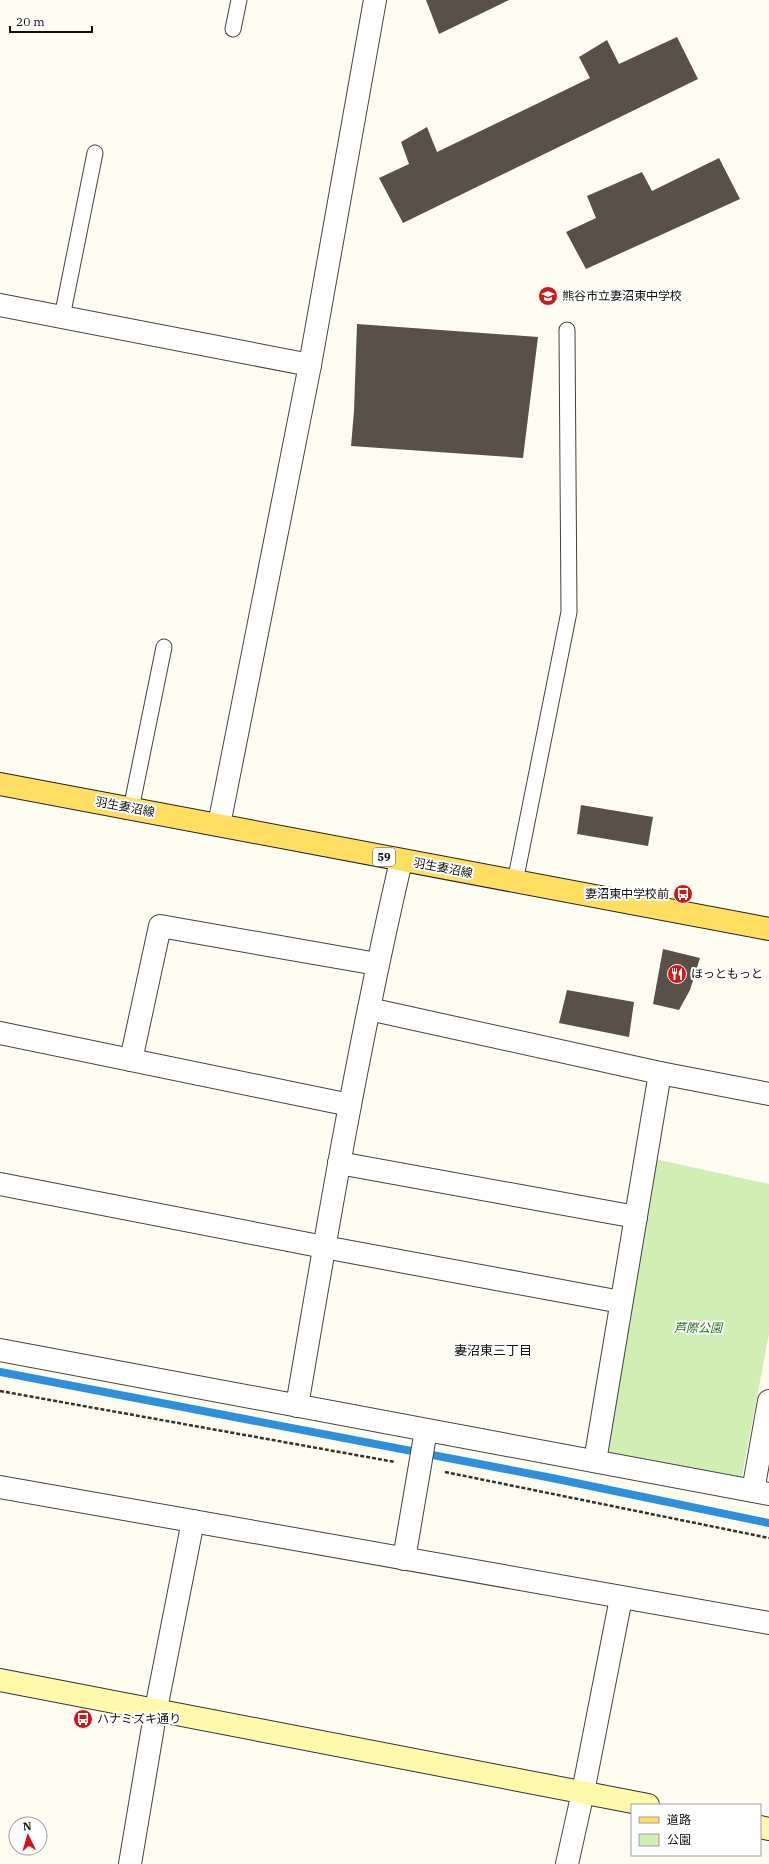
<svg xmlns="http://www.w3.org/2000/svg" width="769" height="1864" font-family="'IBM Plex Serif','Noto Sans JP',serif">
  <rect width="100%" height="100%" fill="#fffdf1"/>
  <path fill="#d1eeb5" d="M 655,1159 L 769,1184 L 769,1334 L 741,1481 L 606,1455 Z"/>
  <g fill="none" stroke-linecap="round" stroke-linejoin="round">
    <path stroke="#2e90db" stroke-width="8" d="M 0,1372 L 552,1478 L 769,1523"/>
  </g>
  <g fill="#59504a">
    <path d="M 426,0 L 509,0 L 439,34 Z"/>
    <path d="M 677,37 L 698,79 L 403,223 L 379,178 L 409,164 L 401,142 L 427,127 L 437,152 L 590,78 L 579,57 L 607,40 L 619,64 Z"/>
    <path d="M 719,158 L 740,199 L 586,269 L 566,232 L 596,218 L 587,196 L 642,172 L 652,191 Z"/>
    <path d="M 357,324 L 538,337 L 523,458 L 351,446 L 354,411 Z"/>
    <path d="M 581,805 L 653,817 L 648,846 L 577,834 Z"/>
    <path d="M 663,949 L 700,958 L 690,990 L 679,1010 L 653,1004 Z"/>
    <path d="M 567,990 L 634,1002 L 629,1037 L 559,1023 Z"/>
  </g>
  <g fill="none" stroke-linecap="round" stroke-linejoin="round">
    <g stroke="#424242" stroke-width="17">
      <g id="lane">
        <path d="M 233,29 L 239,0"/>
        <path d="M 62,317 L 95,153"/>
        <path d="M 131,809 L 164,647"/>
        <path d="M 515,882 L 569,612 L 567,330"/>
      </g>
    </g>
    <g stroke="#424242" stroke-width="24">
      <g id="street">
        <path d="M 0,305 L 310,365"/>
        <path d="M 219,825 L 310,365 L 375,0"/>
        <path d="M 369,1009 L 660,1073 L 769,1094"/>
        <path d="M 0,1033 L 350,1105"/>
        <path d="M 131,1060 L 160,926 L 377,964"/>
        <path d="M 339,1163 L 636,1217"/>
        <path d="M 0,1184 L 324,1247 L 621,1302"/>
        <path d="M 0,1350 L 769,1494"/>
        <path d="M 297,1406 C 328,1223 359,1041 401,861"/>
        <path d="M 595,1461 L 660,1073"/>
        <path d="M 0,1487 L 769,1623"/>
        <path d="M 753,1491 L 769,1401"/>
        <path d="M 404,1559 L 426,1430"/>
        <path d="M 130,1864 L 156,1709 L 193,1521"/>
        <path d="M 567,1864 L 583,1792 L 621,1598"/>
      </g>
    </g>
    <g stroke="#313131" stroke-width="24">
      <g id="secondary">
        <path d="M 0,1680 L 648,1805"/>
        <path d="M 760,1827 L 769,1829"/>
      </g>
    </g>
    <g stroke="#202020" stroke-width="24">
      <path id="primary" d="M 0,784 L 769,929"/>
    </g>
    <g stroke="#313131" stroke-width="2.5" stroke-dasharray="4 2" stroke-linecap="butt">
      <path d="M 0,1391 L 395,1462"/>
      <path d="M 445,1472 L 769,1538"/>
    </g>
    <use href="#lane" stroke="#fff" stroke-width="15"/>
    <use href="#street" stroke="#fff" stroke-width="22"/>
    <use href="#secondary" stroke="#fff9ac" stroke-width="22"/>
    <use href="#primary" stroke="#ffde61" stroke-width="22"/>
  </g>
  <defs>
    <g id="school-disc" transform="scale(1)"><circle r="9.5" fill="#ce1719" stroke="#fff"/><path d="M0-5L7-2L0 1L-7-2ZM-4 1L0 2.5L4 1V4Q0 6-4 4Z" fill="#fff"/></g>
    <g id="bus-disc" transform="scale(1)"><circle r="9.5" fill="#ce1719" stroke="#fff"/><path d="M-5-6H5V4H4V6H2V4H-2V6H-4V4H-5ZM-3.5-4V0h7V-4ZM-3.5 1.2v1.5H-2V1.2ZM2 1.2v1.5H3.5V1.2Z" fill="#fff"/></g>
    <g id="restaurant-disc" transform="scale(1)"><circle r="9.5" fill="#ce1719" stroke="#fff"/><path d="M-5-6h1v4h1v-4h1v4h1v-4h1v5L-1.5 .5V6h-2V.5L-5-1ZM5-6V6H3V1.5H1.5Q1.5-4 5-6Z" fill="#fff"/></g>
  </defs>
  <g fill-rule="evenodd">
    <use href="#school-disc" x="548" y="296"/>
    <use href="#bus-disc" x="683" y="894"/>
    <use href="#restaurant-disc" x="677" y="974"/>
    <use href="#bus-disc" x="83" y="1719"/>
  </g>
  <g text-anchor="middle" stroke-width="4" stroke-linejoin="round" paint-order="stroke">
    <rect fill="#fff" stroke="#575757" stroke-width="1" x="373" y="848" width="22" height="18" rx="3"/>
    <g font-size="11" font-weight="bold" fill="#0f0f0f">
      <text x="384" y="861">59</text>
    </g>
    <g font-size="12" fill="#0f0f0f" stroke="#fff" text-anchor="start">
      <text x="562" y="300">熊谷市立妻沼東中学校</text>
      <text x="669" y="898" text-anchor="end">妻沼東中学校前</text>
      <text x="691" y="978">ほっともっと</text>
      <text x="97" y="1723">ハナミズキ通り</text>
    </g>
    <g font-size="12" fill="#0f0f0f" stroke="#fff">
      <text transform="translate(125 807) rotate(11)" y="4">羽生妻沼線</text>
      <text transform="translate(443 868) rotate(11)" y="4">羽生妻沼線</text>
    </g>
    <g font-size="12" font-style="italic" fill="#266e17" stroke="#fff">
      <text x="698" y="1332">芦際公園</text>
    </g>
    <g font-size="13" fill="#0f0f0f" stroke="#fff">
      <text x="493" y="1355">妻沼東三丁目</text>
    </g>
  </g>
  <rect x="631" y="1804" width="130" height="52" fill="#ffffff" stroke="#9f9f9f"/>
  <rect x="639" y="1817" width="20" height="6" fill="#ffde61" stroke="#9f9f9f"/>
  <text x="667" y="1824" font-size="12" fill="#0f0f0f">道路</text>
  <rect x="639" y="1834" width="20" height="12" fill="#d1eeb5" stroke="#9f9f9f"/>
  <text x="667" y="1844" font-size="12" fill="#0f0f0f">公園</text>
  <g transform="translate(28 1836) rotate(355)"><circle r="19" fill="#ffffff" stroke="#9f9f9f"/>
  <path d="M0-3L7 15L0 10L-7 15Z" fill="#ce1719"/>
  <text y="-6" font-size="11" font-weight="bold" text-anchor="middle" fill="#0f0f0f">N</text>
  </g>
  <path d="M10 26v6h82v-6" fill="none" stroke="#0f0f0f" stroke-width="2"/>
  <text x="16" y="26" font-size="12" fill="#0f0f0f" stroke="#ffffff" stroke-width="3" paint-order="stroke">20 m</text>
</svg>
